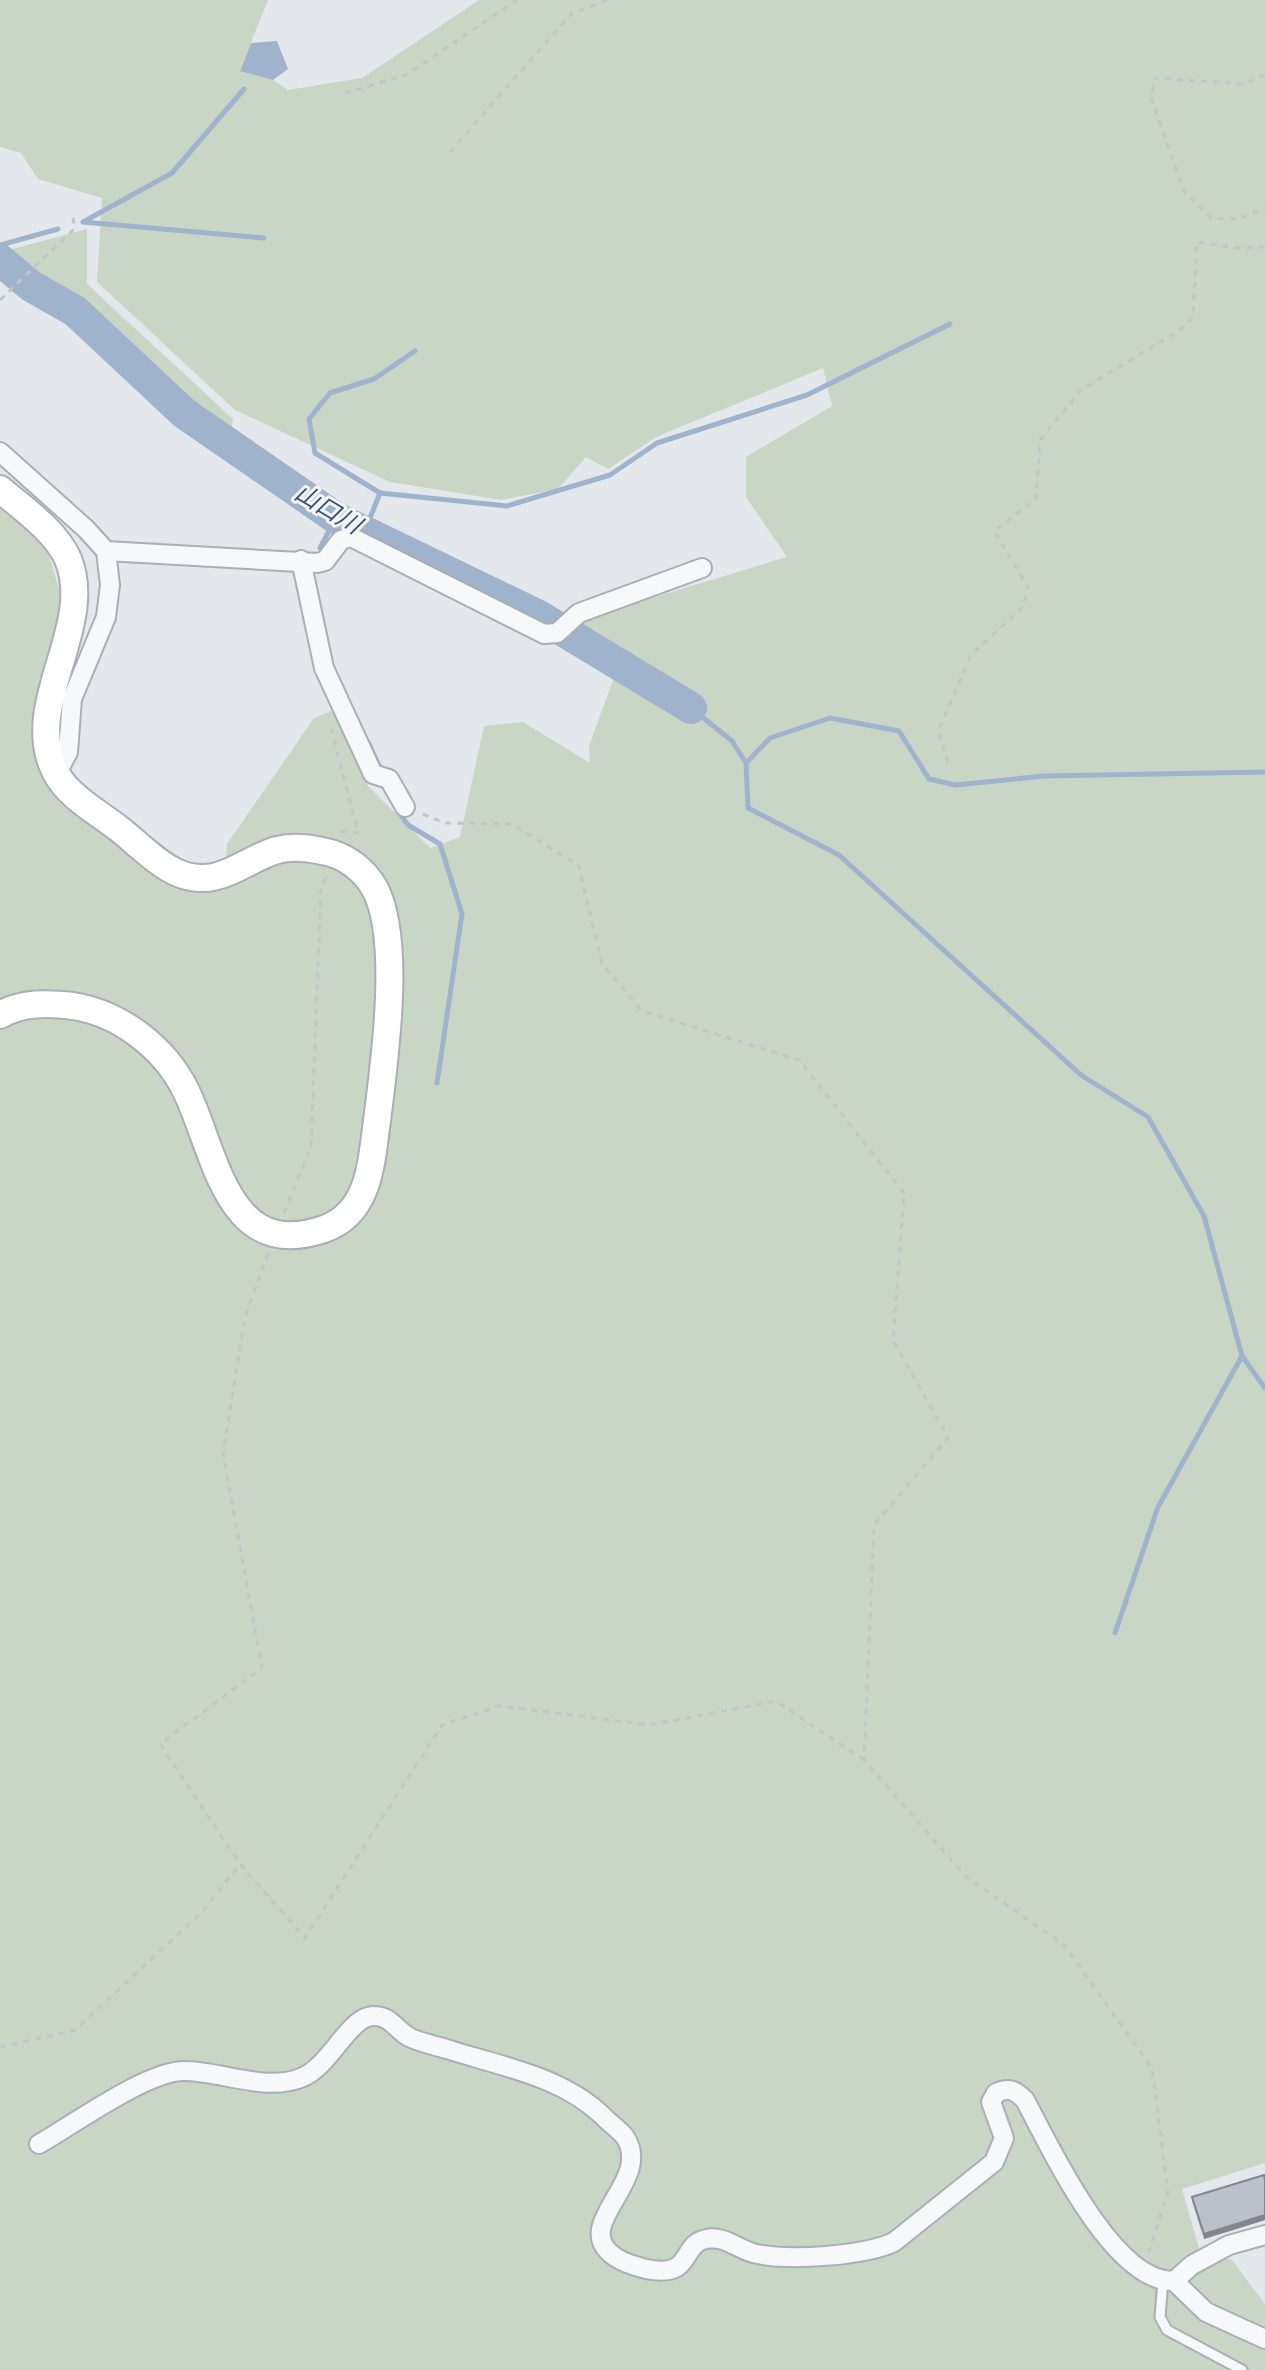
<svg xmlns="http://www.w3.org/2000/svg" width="1265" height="2370" font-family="'Exo 2','Noto Sans JP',sans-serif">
  <rect width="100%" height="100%" fill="#e4e7ec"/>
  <g fill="#c9d6c5">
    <path d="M 0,0 L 268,0 L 240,70 L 273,80 L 288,90 L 362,78 L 479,0 L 1265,0 L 1265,2163 L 1182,2189 L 1200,2252 L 1232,2260 L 1265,2304 L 1265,2370 L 0,2370 L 0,505 L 47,549 L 63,602 L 33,731 L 51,789 L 171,884 L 224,891 L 227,844 L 314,718 L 333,710 L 368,786 L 430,848 L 460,837 L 484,726 L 523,722 L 590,763 L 589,746 L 616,672 L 564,645 L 589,617 L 787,557 L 746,497 L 746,457 L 832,406 L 823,368 L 656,437 L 608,469 L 586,457 L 558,489 L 502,500 L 390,482 L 235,410 L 97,282 L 102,198 L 38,179 L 21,153 L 0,147 Z"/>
    <path d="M 87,229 L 87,284 L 233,419 L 231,433 L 194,408 L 90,308 L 5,251 Z"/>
  </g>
  <path fill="#9fb4cc" d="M 277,41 L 288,69 L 273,80 L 240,71 L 251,43 Z"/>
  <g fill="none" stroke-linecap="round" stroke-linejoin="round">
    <g stroke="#9fb4cc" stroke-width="5">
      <path d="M 244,89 L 172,173 L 83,222 L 264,238"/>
      <path d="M 0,245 L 58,229"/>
      <path d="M 380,493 L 315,453 L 309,419 L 330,393 L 374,379 L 415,351"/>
      <path d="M 364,533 L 380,493 L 507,506 L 610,475 L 657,443 L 807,395 L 950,324"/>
      <path d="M 320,548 L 336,518"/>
      <path d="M 691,708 L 732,741 L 746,763 L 748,808 L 839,855 L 1081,1075 L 1148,1117 L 1204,1216 L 1242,1356 L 1265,1388"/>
      <path d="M 368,742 L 381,770"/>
      <path d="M 746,763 L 770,738 L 830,718 L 899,731 L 929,779 L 956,785 L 1044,776 L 1265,772"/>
      <path d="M 398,811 L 408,825 L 440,844 L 462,914 L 437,1083"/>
      <path d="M 1115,1633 L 1158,1507 L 1242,1356"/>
    </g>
    <path stroke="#9fb4cc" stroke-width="32" d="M 0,260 L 31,286 L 75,311 L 184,413 L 336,518 L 539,616 L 691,708"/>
    <g stroke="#a9aeb7" stroke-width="13">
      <path id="lane" d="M 1163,2281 L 1160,2317 L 1167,2330 L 1242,2370"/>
    </g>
    <g stroke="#a9aeb7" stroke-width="22">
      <g id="street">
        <path d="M 0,452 L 86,529 L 106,551 L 110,585 L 106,617 L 72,699 L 68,752 L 56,775"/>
        <path d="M 106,551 L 317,563 L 325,561 L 341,540 L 351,537 L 544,634 L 557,633 L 579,613 L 702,568"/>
        <path d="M 301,560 L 324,668 L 373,774 L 389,779 L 405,807"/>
        <path d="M 39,2144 C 74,2124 147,2071 184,2071 C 222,2071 267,2093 303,2077 C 330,2066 350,2015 374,2016 C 391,2016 396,2030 409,2037 C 421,2043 437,2046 450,2050 C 503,2067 561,2076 603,2116 C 609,2123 619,2129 625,2137 C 653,2179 576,2221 609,2252 C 621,2264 661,2277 677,2267 C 689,2259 689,2242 706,2239 C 725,2235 740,2251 757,2254 C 790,2261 864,2256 894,2242 L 994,2162 L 1004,2138 L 991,2102 L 996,2093 C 1009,2087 1015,2090 1025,2100 C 1050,2147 1113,2283 1174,2281 L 1192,2265 L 1229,2245 L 1265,2235"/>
        <path d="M 1174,2281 L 1206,2312 L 1265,2339"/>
      </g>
    </g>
    <g stroke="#a9aeb7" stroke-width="30">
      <path id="secondary" d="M 0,489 C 23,509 55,530 68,559 C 96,628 20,705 56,773 C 68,796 97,812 118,828 C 136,842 157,864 178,873 C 218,890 243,860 277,850 C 292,846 308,848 322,851 C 345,855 364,869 375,889 C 402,940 384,1064 377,1121 C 371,1163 370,1213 324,1229 C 225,1263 216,1150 185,1089 C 164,1047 119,1013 73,1006 C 48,1003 22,1002 0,1015"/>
    </g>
    <g stroke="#c2c5cb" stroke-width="3" stroke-dasharray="6 6" stroke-linecap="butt">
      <path d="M 1265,75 L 1244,84 L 1155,78 L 1151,98 L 1184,191 L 1211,218 L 1238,219 L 1265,208"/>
      <path d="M 345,93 L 406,75 L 517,0"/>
      <path d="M 450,152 L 571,14 L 608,0"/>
      <path d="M 0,300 L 74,229 L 73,213"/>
      <path d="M 331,728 L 358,833 L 338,831"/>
      <path d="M 948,762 L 938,731 L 971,655 L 1023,607 L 1028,587 L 994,531 L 1036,499 L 1040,440 L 1081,390 L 1180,330 L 1193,317 L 1197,242 L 1238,248 L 1265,247"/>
      <path d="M 423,814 L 445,823 L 512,824 L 579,866 L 602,964 L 642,1011 L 799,1060 L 904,1193 L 893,1340 L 948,1438 L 874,1525 L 864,1760 L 965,1876 L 1064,1945 L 1152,2068 L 1168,2192 L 1149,2251"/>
      <path d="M 284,1213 L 311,1147 L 321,890 L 327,875"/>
      <path d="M 268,1253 L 245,1317 L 223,1453 L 262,1668 L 160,1744 L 240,1864 L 305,1938 L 442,1725 L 499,1706 L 650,1725 L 776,1701 L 864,1760"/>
      <path d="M 0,2047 L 75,2030 L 201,1913 L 240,1864"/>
    </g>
    <use href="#lane" stroke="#f7f8fa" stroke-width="9"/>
    <use href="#street" stroke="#f7f8fa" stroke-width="18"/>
    <use href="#secondary" stroke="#fff" stroke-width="26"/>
  </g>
  <path fill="#a1a5ae" d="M 1265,2180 L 1265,2220 L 1204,2239 L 1192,2201 L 1192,2197 Z"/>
  <path fill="#83868d" d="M 1265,2215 L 1265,2220 L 1204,2239 L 1204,2234 Z"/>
  <path fill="#bbc0ca" stroke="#83868d" stroke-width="2" d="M 1264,2175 L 1265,2180 L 1265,2215 L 1204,2234 L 1192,2197 Z"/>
  <g text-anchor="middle" stroke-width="6" stroke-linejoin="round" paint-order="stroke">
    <g font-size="24" font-style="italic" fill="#34527a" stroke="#f4f6f9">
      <text transform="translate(328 509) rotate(31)" y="8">山口川</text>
    </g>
  </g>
</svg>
